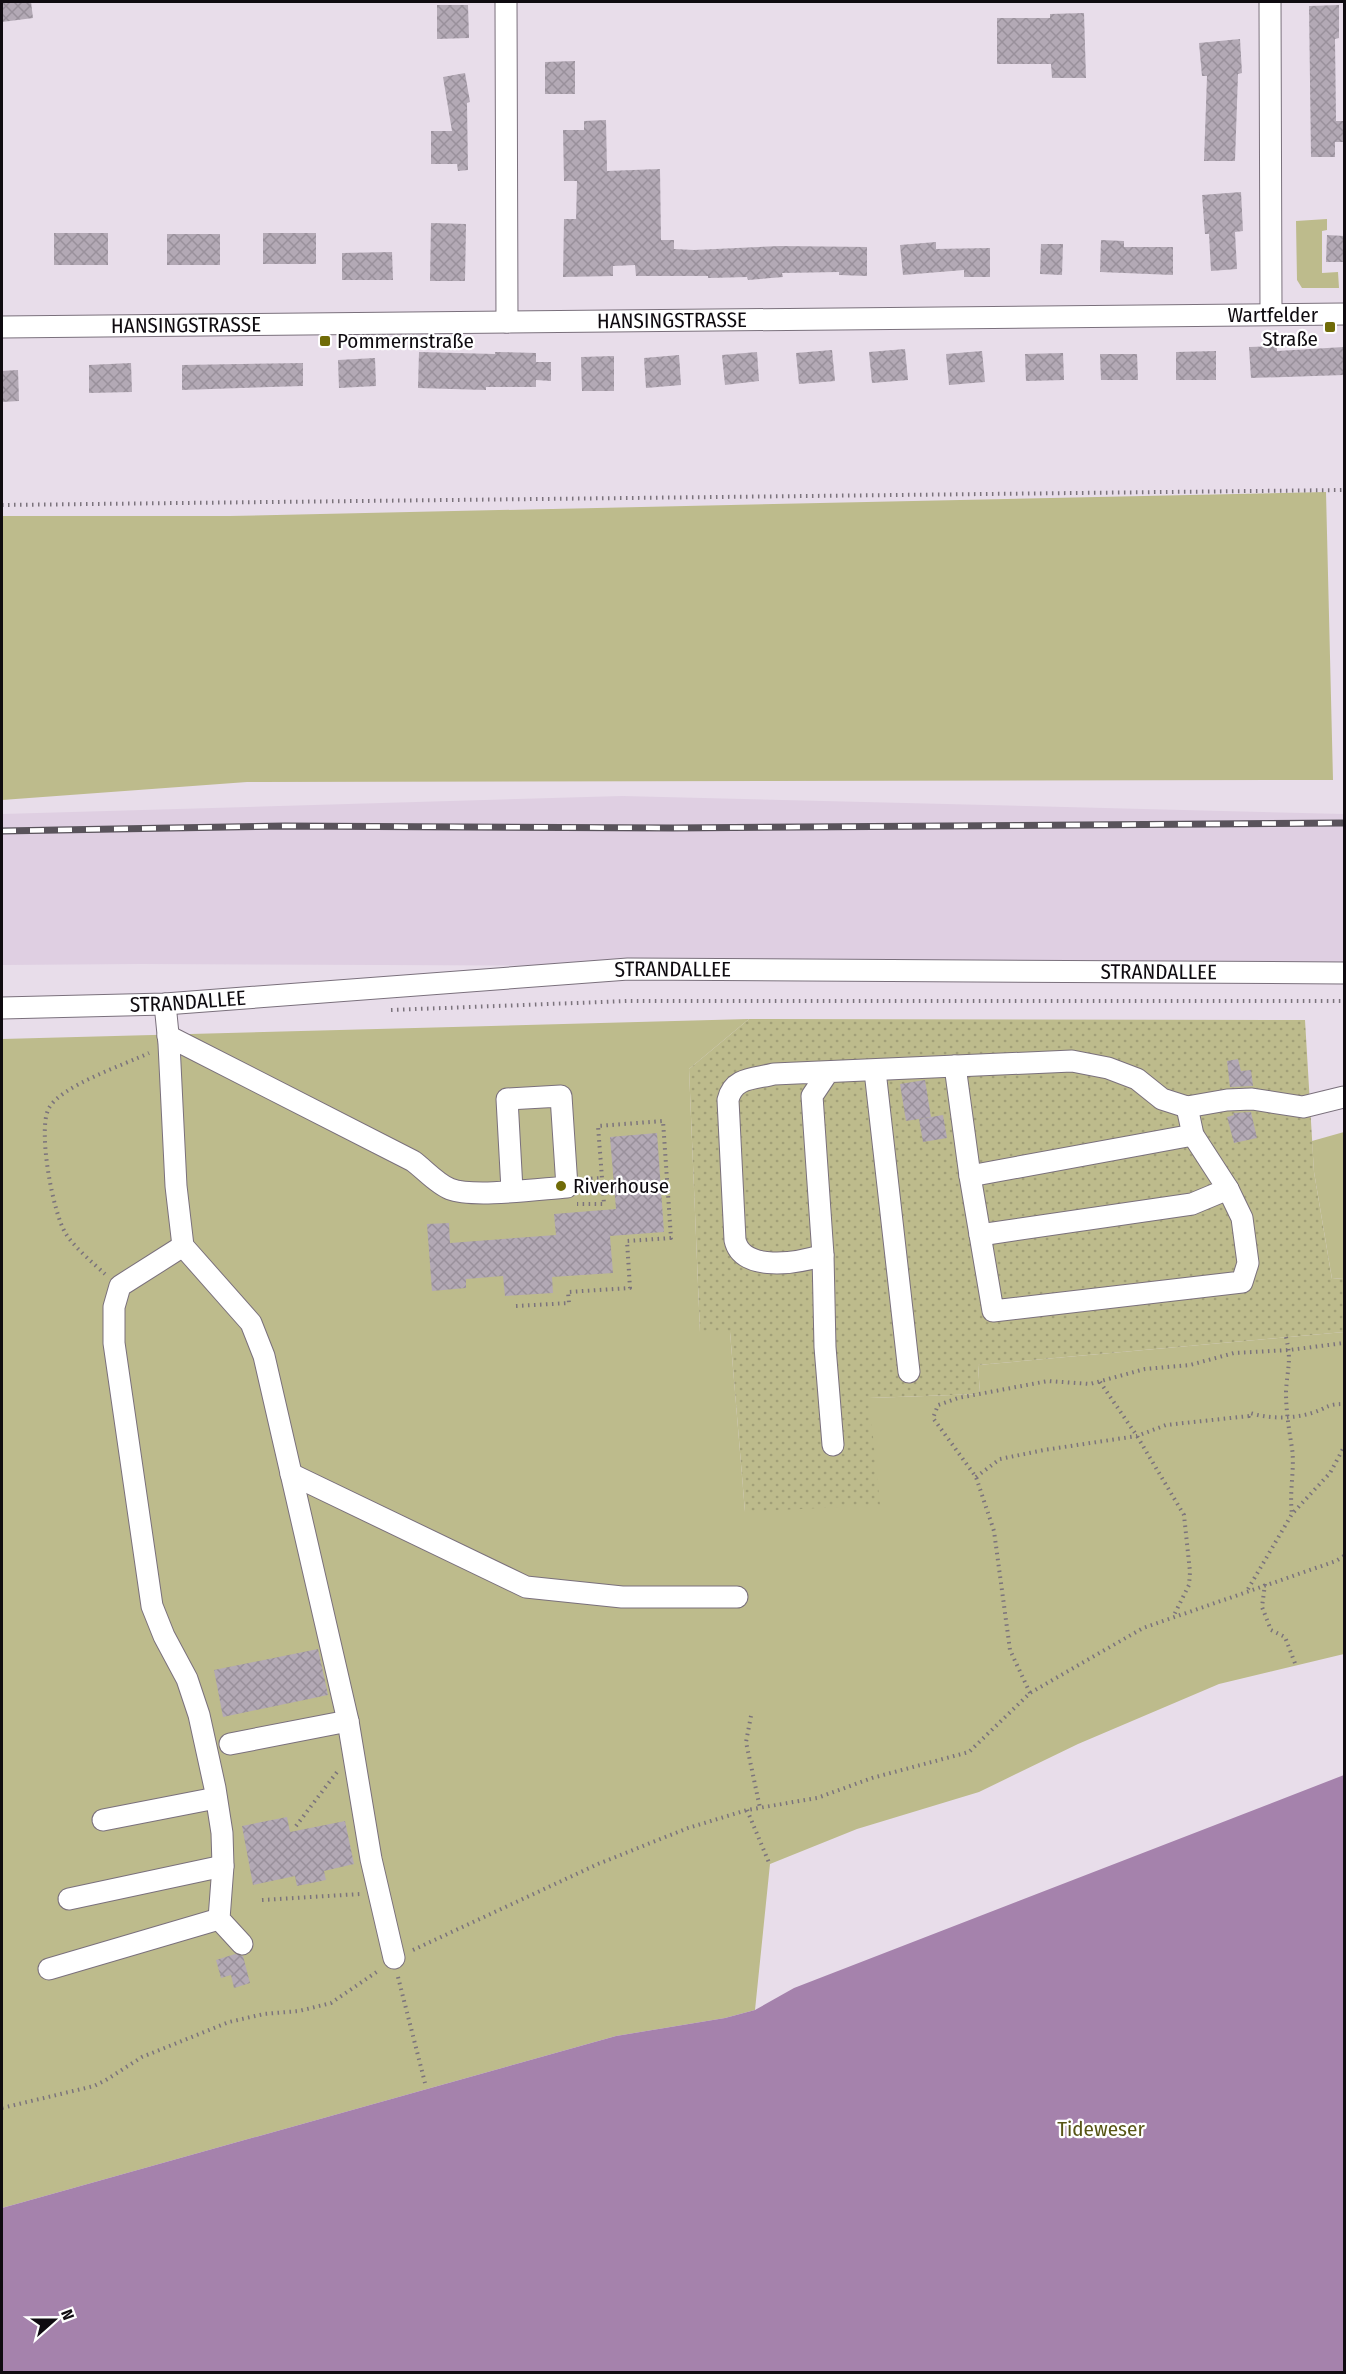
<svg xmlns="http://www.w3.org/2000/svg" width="1346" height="2374" font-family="'Fira Sans Condensed',sans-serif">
  <defs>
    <pattern id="park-dots" width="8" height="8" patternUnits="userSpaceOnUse" patternTransform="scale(1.5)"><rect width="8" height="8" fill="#bdbb8c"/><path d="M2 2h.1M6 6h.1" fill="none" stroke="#a19f78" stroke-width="1.8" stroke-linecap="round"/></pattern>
    <pattern id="building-cross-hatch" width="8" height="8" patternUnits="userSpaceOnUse" patternTransform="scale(1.5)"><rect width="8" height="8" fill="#b3a9b5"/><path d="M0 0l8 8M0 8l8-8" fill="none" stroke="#99909b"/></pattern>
  </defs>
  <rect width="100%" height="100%" fill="#e8ddea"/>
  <path fill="#dfcfe2" d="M 622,796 L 1344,814 L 1344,969 L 141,964 L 2,965 L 2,814 Z"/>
  <g fill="#bdbb8c">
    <path d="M 1327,219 L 1327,230 L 1322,231 L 1322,273 L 1338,272 L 1339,288 L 1302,288 L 1297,280 L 1296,221 Z"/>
    <path d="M 1326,492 L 1333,780 L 247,782 L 2,800 L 2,516 L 230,516 Z"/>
    <path d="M 749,1019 L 689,1069 L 700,1332 L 730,1332 L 745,1512 L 869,1398 L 980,1394 L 978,1365 L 1344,1332 L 1344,1654 L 1219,1684 L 1078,1744 L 979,1792 L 857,1829 L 770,1864 L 755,2010 L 725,2018 L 616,2036 L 2,2208 L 2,1039 Z"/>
    <path d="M 1344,1132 L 1344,1278 L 1332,1279 L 1314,1172 L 1312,1141 Z"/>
  </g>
  <path fill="url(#park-dots)" d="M 749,1019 L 1305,1020 L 1314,1172 L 1332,1279 L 1344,1278 L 1344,1332 L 978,1365 L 980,1394 L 869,1398 L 880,1505 L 745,1512 L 730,1332 L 700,1332 L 689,1069 Z"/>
  <path fill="#a582ac" d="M 1344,1775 L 1344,2372 L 2,2372 L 2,2208 L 616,2036 L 725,2018 L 755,2010 L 794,1988 Z"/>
  <g fill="url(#building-cross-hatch)">
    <path d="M 2,2 L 31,2 L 33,18 L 2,22 Z"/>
    <path d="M 437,5 L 468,5 L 469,38 L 437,39 Z"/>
    <path d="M 1339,5 L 1339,38 L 1335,39 L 1336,121 L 1344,121 L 1344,142 L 1335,142 L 1335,157 L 1311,157 L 1309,6 Z"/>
    <path d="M 1084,13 L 1086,78 L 1052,78 L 1051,64 L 997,64 L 997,18 L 1050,18 L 1050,14 Z"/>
    <path d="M 1240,39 L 1242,73 L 1238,74 L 1235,161 L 1204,161 L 1207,76 L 1202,76 L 1199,43 Z"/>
    <path d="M 575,61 L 575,94 L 545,94 L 545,62 Z"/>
    <path d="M 465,73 L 470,102 L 467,103 L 468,170 L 458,171 L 457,164 L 431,164 L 431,131 L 452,131 L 443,77 Z"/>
    <path d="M 606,120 L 607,171 L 660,169 L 661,240 L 674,240 L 674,249 L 694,250 L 780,246 L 867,247 L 867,276 L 839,275 L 839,272 L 782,273 L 783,277 L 748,280 L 747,277 L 708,278 L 708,276 L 636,276 L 635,265 L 613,266 L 613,276 L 563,277 L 564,219 L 576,219 L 577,181 L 564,181 L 563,130 L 584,130 L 584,121 Z"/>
    <path d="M 1241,192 L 1243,231 L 1235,232 L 1237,269 L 1211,271 L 1209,234 L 1205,234 L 1202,195 Z"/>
    <path d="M 431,223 L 466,224 L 465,281 L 430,281 Z"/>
    <rect x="54" y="233" width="54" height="32"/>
    <rect x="263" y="233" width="53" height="31"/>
    <rect x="167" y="234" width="53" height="31"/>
    <path d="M 1327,235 L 1344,236 L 1344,262 L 1326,262 Z"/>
    <path d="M 1101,240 L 1124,241 L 1124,247 L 1173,247 L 1173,275 L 1100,272 Z"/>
    <path d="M 936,242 L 936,249 L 990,248 L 990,277 L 964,277 L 964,270 L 903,275 L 900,245 Z"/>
    <path d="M 1041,244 L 1063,244 L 1062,275 L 1040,274 Z"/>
    <path d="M 392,252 L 393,280 L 342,280 L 342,253 Z"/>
    <path d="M 1277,346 L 1277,351 L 1344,347 L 1344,375 L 1251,378 L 1249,347 Z"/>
    <path d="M 905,349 L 908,380 L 872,383 L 869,352 Z"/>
    <path d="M 832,350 L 835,381 L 799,384 L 796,353 Z"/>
    <path d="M 982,351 L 985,382 L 949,385 L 946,354 Z"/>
    <path d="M 1216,351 L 1216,380 L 1176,380 L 1176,352 Z"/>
    <path d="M 419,352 L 495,354 L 495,352 L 536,353 L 536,362 L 551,362 L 551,381 L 536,380 L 536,387 L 486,387 L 486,390 L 418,388 Z"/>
    <path d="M 757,352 L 759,381 L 725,385 L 722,355 Z"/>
    <path d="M 1063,353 L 1064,380 L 1026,381 L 1025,354 Z"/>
    <path d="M 1100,354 L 1137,354 L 1138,380 L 1101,380 Z"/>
    <path d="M 679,355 L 681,385 L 646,388 L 644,358 Z"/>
    <path d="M 614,356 L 614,391 L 582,391 L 581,357 Z"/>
    <path d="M 375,358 L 376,386 L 339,388 L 338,360 Z"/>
    <path d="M 131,363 L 132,392 L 89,393 L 89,365 Z"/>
    <path d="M 303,363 L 303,386 L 182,390 L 182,365 Z"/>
    <path d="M 18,370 L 19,401 L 2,402 L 2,371 Z"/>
    <path d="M 1238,1059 L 1241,1071 L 1251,1070 L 1253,1086 L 1230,1087 L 1227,1061 Z"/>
    <path d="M 925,1080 L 931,1117 L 906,1121 L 900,1084 Z"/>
    <path d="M 1251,1112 L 1257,1138 L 1234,1143 L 1227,1117 L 1234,1115 L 1233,1113 Z"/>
    <path d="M 943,1115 L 947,1138 L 923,1142 L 919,1119 Z"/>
    <path d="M 657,1133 L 664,1232 L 610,1236 L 613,1273 L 552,1277 L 553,1293 L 505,1296 L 503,1276 L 466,1279 L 466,1288 L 432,1291 L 427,1224 L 449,1223 L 450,1243 L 556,1235 L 554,1214 L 616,1209 L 610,1137 Z"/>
    <path d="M 318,1649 L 328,1695 L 223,1717 L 214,1670 Z"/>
    <path d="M 287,1817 L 290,1832 L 345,1821 L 354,1864 L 324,1871 L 326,1880 L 297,1886 L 295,1876 L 253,1885 L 242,1826 Z"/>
    <path d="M 235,1954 L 243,1956 L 250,1983 L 234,1988 L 231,1975 L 221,1978 L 216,1960 Z"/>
  </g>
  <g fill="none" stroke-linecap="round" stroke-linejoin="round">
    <g stroke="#7a707c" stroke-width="23">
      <g id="minor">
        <path d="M 506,2 L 507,322"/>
        <path d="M 1270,2 L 1271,313"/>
        <path id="s1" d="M 2,327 L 1344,314"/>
        <path d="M 165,1004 L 169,1044 L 176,1186 L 183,1246 L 251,1323 L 264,1356 L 348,1721 L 371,1859 L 394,1958"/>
        <path id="s2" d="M 2,1008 L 165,1004 L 628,969 L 1344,973"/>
        <path d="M 168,1036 L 413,1161 C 424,1169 437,1184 450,1189 C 473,1198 539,1189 567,1187 L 561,1096 L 507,1099 L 512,1190"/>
        <path d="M 955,1066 L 970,1176 L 993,1311 L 1242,1282 L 1248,1263 L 1242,1218 L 1228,1189"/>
        <path d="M 875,1071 L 909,1372"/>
        <path d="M 828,1072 L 812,1096 L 823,1255 C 799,1263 742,1273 735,1240 L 728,1100 C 733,1077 754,1079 774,1074 L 1072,1061 L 1108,1068 L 1137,1079 L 1162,1099 L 1187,1107 L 1227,1100 L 1252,1099 L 1303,1107 L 1344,1097"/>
        <path d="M 970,1176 L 1193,1135"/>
        <path d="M 980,1235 L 1192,1204 L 1228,1189 L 1193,1135 L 1187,1107"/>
        <path d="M 183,1246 L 120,1286 L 114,1307 L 114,1343 L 152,1606 L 164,1636 L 187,1679 L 199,1715 L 215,1788 L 222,1833 L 223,1866 L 219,1919 L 242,1944"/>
        <path d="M 823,1255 L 825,1347 L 833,1445"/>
        <path d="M 291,1474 L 526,1587 L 622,1597 L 737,1597"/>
        <path d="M 230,1744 L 348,1721"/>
        <path d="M 103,1820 L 216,1798"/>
        <path d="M 69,1899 L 223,1866"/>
        <path d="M 49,1969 L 219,1919"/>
      </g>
    </g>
    <g stroke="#7b737c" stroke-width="4" stroke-dasharray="1.5 4.5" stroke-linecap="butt">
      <path d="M 2,505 L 1344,490"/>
      <path d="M 391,1010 L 628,1001 L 1344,1001"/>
      <path d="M 585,1179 L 602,1178"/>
      <path d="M 105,1274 C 94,1264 74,1247 66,1234 C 53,1214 37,1129 49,1108 C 62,1085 124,1065 149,1053"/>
      <path d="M 516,1306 L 569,1303 L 568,1292 L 630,1288 L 627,1241 L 671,1238 L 663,1121 L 598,1126 L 604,1204 L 577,1204"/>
      <path d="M 1286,1337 C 1292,1362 1287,1369 1286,1392 C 1286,1411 1289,1430 1292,1448 C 1295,1469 1289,1491 1292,1514"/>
      <path d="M 1100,1382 L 1137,1436 L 1184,1515 L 1190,1572 L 1189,1585 L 1173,1617"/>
      <path d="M 976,1477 L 1000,1459 L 1044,1450 L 1137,1436 L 1166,1425 L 1249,1416 L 1250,1413 C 1270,1419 1292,1419 1312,1413 C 1328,1408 1326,1404 1344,1404"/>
      <path d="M 1265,1584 L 1262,1607 L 1271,1630 L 1285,1637 L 1296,1666"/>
      <path d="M 1248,1589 L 1292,1514 L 1330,1473 L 1344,1447"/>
      <path d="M 1030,1693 L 1010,1650 L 994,1531 L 976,1477 L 933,1418 L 938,1405 L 958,1398 L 1048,1381 L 1090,1384 L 1145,1369 L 1190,1365 L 1234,1353 L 1289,1350 L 1344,1343"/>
      <path d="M 751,1716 L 746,1742 L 760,1808"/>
      <path d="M 747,1810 L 770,1865"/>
      <path d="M 296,1826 L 337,1772"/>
      <path d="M 262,1900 L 360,1894"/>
      <path d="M 413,1950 L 598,1864 L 688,1828 L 747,1810 L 817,1798 L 872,1778 L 969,1752 L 1030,1693 L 1143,1628 L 1336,1561 L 1344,1556"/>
      <path d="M 398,1977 L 425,2083"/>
      <path d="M 2,2108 L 94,2086 L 106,2080 L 142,2057 L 229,2022 L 264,2014 L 299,2011 L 331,2003 L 378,1971"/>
    </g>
    <use href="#minor" stroke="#fff" stroke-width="21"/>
    <g stroke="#59535b" stroke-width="7">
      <path id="rail" d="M 2,831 L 285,826 L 673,828 L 1344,823"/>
    </g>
    <use href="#rail" stroke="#fff" stroke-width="4.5" stroke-dasharray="14" stroke-linecap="butt"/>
  </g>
  <g fill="#706b07" stroke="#fff" stroke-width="2">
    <rect x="1324" y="321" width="12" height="12" rx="3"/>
    <rect x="319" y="335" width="12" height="12" rx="3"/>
    <circle cx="561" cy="1186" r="6"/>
  </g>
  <g text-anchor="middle" stroke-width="4.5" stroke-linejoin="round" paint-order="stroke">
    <g font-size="21" fill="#0f0b10" stroke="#fff" text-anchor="start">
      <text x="1318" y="322" text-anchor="end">Wartfelder<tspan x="1318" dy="24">Straße</tspan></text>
      <text x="337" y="348">Pommernstraße</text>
      <text x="573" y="1193">Riverhouse</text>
    </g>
    <g font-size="21" fill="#0f0b10" stroke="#fff">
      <text dy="7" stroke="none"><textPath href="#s1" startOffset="670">HANSINGSTRASSE</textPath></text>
      <text dy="7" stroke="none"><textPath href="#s1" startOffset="184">HANSINGSTRASSE</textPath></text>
      <text dy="7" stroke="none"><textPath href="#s2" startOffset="672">STRANDALLEE</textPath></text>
      <text dy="7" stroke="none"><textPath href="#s2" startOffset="1158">STRANDALLEE</textPath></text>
      <text dy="7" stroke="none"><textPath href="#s2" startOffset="186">STRANDALLEE</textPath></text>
    </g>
    <g font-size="21" fill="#575415" stroke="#fff">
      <text x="1101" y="2136">Tideweser</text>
    </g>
  </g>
  <rect width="1346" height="2374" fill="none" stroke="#0f0b10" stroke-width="6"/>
  <g transform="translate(54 2320) rotate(69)" stroke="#ffffff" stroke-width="4.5" paint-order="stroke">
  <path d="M0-4.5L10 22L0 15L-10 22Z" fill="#0f0b10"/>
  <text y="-9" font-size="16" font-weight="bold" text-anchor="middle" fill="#0f0b10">N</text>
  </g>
</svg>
